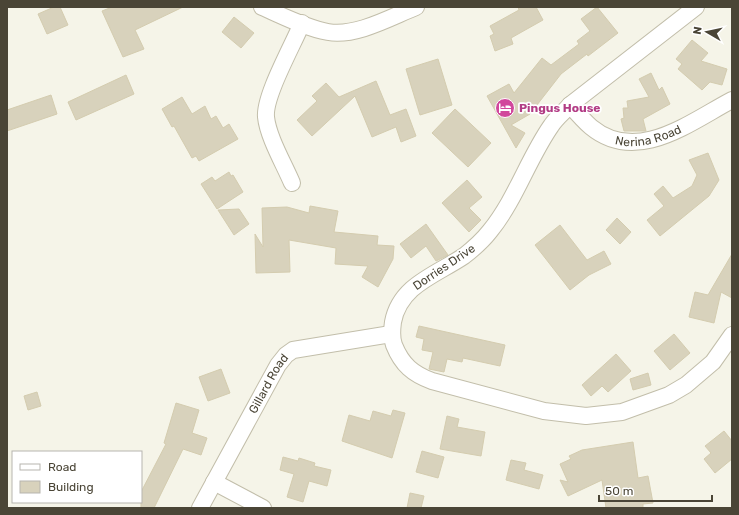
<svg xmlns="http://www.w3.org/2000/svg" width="739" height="515" font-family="Rubik,sans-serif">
  <rect width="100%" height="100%" fill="#f5f4e8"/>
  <g fill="#d8d2bc" stroke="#d4ccaf">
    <path d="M 54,7 L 60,7 L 68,25 L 47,34 L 38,14 Z"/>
    <path d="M 112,7 L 183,7 L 135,30 L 144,49 L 123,57 L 102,11 Z"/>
    <path d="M 518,7 L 536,7 L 543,20 L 511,38 L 513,44 L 495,51 L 490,36 L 494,34 L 490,26 L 519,10 Z"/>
    <path d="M 597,7 L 618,33 L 588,56 L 587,54 L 561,74 L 530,114 L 511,125 L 525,133 L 516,148 L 487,96 L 509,84 L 514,93 L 542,58 L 551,65 L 579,44 L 577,41 L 590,31 L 581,19 Z"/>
    <path d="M 234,17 L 254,33 L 241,48 L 222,32 Z"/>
    <path d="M 692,40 L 708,53 L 701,61 L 727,69 L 722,85 L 710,82 L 702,90 L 678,69 L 682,64 L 676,59 Z"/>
    <path d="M 438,59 L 452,105 L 420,115 L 406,69 Z"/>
    <path d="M 651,73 L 659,90 L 662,87 L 670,104 L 643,119 L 646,131 L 624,131 L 621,119 L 624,118 L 623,108 L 628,108 L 627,101 L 649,97 L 639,79 Z"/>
    <path d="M 126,75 L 134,94 L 76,120 L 68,102 Z"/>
    <path d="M 376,81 L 390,115 L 406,109 L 416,136 L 401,142 L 396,127 L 372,137 L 355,96 L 312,136 L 297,120 L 317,101 L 312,96 L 326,83 L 339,97 Z"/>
    <path d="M 51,95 L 57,114 L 7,131 L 7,110 Z"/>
    <path d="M 182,97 L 192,114 L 205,106 L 211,119 L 216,116 L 223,128 L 229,124 L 238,139 L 199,161 L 196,156 L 192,158 L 174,126 L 172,127 L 162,109 Z"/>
    <path d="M 455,109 L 491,143 L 468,167 L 432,133 Z"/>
    <path d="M 708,153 L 719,180 L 709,196 L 660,236 L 647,220 L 664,206 L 654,194 L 663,186 L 673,198 L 692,186 L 697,175 L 689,160 Z"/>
    <path d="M 229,172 L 231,176 L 233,175 L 243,192 L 217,209 L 201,184 L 212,177 L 215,181 Z"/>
    <path d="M 467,180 L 482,197 L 469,208 L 481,220 L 469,232 L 442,203 Z"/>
    <path d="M 310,206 L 338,211 L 334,232 L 378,236 L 377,245 L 394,246 L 393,259 L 378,287 L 362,277 L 368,266 L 335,264 L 336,248 L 289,240 L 290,272 L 256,273 L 255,234 L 263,247 L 262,208 L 287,207 L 309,213 Z"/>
    <path d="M 239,209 L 249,224 L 234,235 L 218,210 Z"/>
    <path d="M 617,218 L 631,232 L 620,244 L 606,230 Z"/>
    <path d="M 426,224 L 448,255 L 436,261 L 426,246 L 411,258 L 400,244 Z"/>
    <path d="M 560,225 L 587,260 L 604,251 L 611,264 L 589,275 L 570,290 L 535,245 Z"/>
    <path d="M 732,254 L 732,298 L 721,292 L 714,323 L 689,317 L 695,292 L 708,295 Z"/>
    <path d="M 419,326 L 505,345 L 500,366 L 463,358 L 462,362 L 447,359 L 444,372 L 429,369 L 433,352 L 422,350 L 424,339 L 416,337 Z"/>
    <path d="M 674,334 L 690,353 L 670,370 L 654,351 Z"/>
    <path d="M 616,354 L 631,371 L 608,392 L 602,386 L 591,396 L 582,385 Z"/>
    <path d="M 221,369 L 230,393 L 208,401 L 199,377 Z"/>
    <path d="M 648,373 L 651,385 L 633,390 L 630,379 Z"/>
    <path d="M 37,392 L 41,406 L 28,410 L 24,396 Z"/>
    <path d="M 176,403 L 199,410 L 192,433 L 207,438 L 201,455 L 183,449 L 154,508 L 141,508 L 141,492 L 166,444 L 164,443 Z"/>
    <path d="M 393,410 L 405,413 L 392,458 L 342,441 L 349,415 L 370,421 L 373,411 L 391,416 Z"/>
    <path d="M 447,416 L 459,419 L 457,427 L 485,432 L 481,456 L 440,449 Z"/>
    <path d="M 724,431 L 732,441 L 732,459 L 715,473 L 704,459 L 711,453 L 705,446 Z"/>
    <path d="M 633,442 L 638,478 L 648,476 L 653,503 L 643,504 L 643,508 L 606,508 L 602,480 L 568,496 L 560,480 L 568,482 L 560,464 L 571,459 L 569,456 L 582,450 Z"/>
    <path d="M 422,451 L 444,457 L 438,478 L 416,472 Z"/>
    <path d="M 283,457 L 298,461 L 299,458 L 315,463 L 314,466 L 331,470 L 327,486 L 309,481 L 303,502 L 287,497 L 294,474 L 280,470 Z"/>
    <path d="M 511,460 L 526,463 L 524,470 L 543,475 L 539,489 L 506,480 Z"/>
    <path d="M 410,493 L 424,496 L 421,508 L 407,508 Z"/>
  </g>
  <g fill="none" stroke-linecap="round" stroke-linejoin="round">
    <g stroke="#c2beaa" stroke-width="18">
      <g id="minor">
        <path d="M 262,7 C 283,16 306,28 328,32 C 356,37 391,17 416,7"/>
        <path d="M 696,7 L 570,105 C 564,112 556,118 551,126 C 528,159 516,199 490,231 C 483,240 473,249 464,256 C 436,275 400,285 393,322 C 392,330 391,337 394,345 C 402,365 413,374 432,381 L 544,411 L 586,416 L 622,412 L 669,395 L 686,385 L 713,362 L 732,335"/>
        <path id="s1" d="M 570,105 C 577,113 584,121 591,127 C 637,165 690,122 732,100"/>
        <path d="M 292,183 C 284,164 268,137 266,117 C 264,96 293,45 302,23"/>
        <path d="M 214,482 L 263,508"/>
        <path id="s2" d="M 200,508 L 278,365 L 286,355 L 293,350 L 391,334"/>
      </g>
    </g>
    <use href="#minor" stroke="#fff" stroke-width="16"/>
  </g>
  <defs>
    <g id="hotel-disc" transform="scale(1)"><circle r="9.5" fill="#d1479c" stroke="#fff"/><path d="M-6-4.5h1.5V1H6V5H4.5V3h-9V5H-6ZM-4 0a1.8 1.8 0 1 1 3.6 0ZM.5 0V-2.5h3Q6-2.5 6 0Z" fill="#fff"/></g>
  </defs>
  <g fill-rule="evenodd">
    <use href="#hotel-disc" x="505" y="108"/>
  </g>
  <g text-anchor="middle" stroke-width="3.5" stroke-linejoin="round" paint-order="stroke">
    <g font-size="12" font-weight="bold" fill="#b23c85" stroke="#fff" text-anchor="start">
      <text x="519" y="112">Pingus House</text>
    </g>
    <g font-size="12" fill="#4a4536" stroke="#fff">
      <text dy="4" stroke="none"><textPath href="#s1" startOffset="92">Nerina Road</textPath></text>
      <text transform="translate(444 267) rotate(-34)" y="4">Dorries Drive</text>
      <text dy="4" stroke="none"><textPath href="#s2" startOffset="142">Gillard Road</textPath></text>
    </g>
  </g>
  <rect width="739" height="515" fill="none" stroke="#4a4536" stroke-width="16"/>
  <rect x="12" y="451" width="130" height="52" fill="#ffffff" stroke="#b7b5af"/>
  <rect x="20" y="464" width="20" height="6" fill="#ffffff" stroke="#b7b5af"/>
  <text x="48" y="471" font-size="12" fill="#4a4536">Road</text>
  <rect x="20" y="481" width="20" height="12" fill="#d8d2bc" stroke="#b7b5af"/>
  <text x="48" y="491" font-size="12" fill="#4a4536">Building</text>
  <g transform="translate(707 32) rotate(279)" stroke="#ffffff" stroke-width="3" paint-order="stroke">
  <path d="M0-3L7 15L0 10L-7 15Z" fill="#4a4536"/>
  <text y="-6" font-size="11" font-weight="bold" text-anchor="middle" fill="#4a4536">N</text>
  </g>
  <path d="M599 495v6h113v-6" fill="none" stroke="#4a4536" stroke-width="2"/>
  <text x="605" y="495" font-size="12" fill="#4a4536" stroke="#ffffff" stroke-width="3" paint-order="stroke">50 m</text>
</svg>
